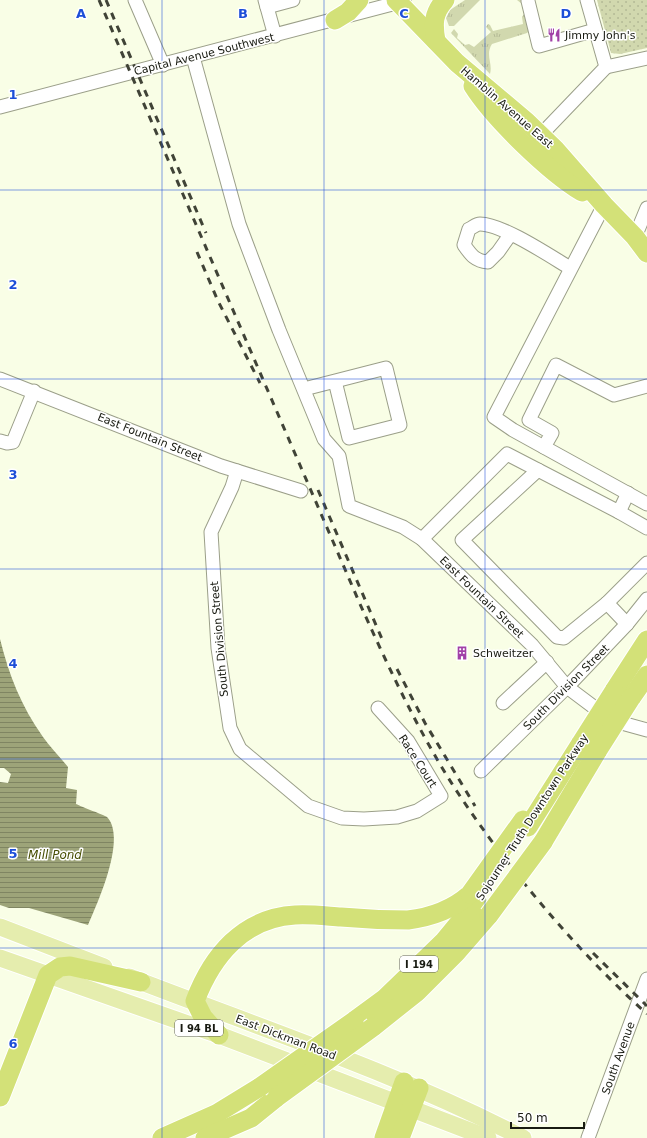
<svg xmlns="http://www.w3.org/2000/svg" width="647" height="1138" font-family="'DejaVu Sans',sans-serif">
  <defs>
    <pattern id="grass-tufts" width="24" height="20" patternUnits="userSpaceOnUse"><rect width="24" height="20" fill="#d1d8ae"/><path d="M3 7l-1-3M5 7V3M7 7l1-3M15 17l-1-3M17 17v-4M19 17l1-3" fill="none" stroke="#b3b995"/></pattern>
    <pattern id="park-dots" width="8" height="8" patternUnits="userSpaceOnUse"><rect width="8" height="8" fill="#d1d8ae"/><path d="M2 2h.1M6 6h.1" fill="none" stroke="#b3b995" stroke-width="1.8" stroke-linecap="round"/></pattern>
    <pattern id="water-rules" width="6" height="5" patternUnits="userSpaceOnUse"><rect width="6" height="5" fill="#9da479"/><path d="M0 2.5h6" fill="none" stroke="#7f8562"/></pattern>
  </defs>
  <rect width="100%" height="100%" fill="#f9fee6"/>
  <g fill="url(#grass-tufts)">
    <path d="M 465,0 L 480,0 L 454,26 L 449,26 L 446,18 L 450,10 Z"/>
    <path d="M 517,0 L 522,0 L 529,31 L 527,33 L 492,44 C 485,55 493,63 490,74 L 451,33 L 454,29 L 458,34 L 457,38 L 465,45 L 469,44 L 474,47 L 491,32 L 486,27 L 488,24 L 490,25 L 493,31 L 523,24 L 522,17 L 524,14 L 522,4 Z"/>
  </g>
  <path fill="url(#park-dots)" d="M 597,0 L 647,0 L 647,48 L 620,54 L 611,53 Z"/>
  <path fill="url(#water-rules)" d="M 0,639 C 9,675 21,706 43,737 C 50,747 60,757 68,767 L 66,788 L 77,790 L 76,804 C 82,807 104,815 107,817 C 127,838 98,902 88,925 L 29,908 L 9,908 L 0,905 L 0,782 L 8,783 L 11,774 L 4,768 L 0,768 Z"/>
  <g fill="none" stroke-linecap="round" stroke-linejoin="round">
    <g stroke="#9b9f89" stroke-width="15">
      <g id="minor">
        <path d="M 135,0 L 163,65"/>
        <path d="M 265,0 L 275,36"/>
        <path d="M 528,1 L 539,46 L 595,30"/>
        <path d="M 267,7 L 293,0"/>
        <path d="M 193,57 L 239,224 L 279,330 L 324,439 L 339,456 L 349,506 L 403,527 L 422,539 L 532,645 L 567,687 L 599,711 L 618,722 L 647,730"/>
        <path d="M 606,67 L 647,58"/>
        <path d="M 0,107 L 404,1"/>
        <path d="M 535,141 L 606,67 L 587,0"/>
        <path d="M 604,205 L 494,417 L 513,430 L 647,504"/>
        <path d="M 510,235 L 498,252 L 488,262 C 475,261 471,255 464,245 L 469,229 C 472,228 476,224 480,224 C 502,224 550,256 570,268"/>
        <path d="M 635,237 L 647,208"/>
        <path d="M 0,379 L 221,466 L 301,491"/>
        <path d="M 304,389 L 386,368 L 400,425 L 349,438 L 335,381"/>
        <path d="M 0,441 L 7,443 L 13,442 L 34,391"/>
        <path d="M 544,447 L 552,433 L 529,420 L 556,365 L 614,395 L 647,386"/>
        <path d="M 538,470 L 462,540 L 557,637 L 564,638 L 607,603"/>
        <path d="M 237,471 L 232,487 L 211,532 L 218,648 L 230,728 L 240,749 L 308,806 L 342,818 L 364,819 L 397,817 L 417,811 L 441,796 L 408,741 L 378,708"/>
        <path d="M 619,512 L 647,528"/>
        <path d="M 422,539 L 507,454 L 619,512 L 628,493"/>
        <path d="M 627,624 L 607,603 L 647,563"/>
        <path d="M 503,703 L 547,662"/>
        <path d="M 481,771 L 567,687 L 627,624 L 647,599"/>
        <path d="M 588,1138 L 647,979"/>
      </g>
    </g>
    <g stroke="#fff" stroke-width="19">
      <g id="major">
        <path d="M 0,927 L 104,967"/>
        <path d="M 0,958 L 219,1035 L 488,1138"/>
        <path d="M 129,977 C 261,1028 397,1073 523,1138"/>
      </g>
    </g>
    <g stroke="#fff" stroke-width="21">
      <g id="highway">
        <path d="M 396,0 L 457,63 L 527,122 L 555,149 L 604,205 L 635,237 L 647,253"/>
        <path d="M 335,20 L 348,12 L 359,0"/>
        <path d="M 436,41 C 433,24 433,13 445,0"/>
        <path d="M 473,86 C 494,119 549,172 582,192"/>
        <path d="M 614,691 L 647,640"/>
        <path d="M 631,698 L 647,675"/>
        <path d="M 528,827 L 581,743"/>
        <path d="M 543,842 L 598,750"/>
        <path d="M 354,1021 L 384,999 L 444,941 L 477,901"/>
        <path d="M 373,1027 L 417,992 L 456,953 L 489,915"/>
        <path d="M 219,1035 L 203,1017 L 195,1001 C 212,956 243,918 295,915 C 310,914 326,916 341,917 C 363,919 386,920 408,920 C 432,917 452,910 470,894"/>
        <path d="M 0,1097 L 48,975 L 60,967 L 70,966 L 141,982"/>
        <path d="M 162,1138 L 216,1114 L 260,1087"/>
        <path d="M 205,1138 L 251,1118 L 277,1097"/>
        <path d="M 384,1138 L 404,1082"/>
        <path d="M 400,1138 L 419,1088"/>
      </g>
    </g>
    <use href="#minor" stroke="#fff" stroke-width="13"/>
    <use href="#major" stroke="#e5edae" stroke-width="17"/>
    <use href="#highway" stroke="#d3e178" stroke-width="19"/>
    <g stroke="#404337" stroke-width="3" stroke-dasharray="7 7" stroke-linecap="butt">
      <path d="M 99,0 L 360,604 C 388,666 417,729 454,787 C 508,869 574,948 647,1014"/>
      <path d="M 106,0 L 206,233"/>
      <path d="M 197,252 L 218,301 L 260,383"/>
      <path d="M 318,490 L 382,639"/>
      <path d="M 397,669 L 425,723 L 475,806"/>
      <path d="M 593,953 L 647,1006"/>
    </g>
    <g stroke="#fff" stroke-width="21" stroke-linecap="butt">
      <g id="highway-bridge">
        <path d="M 581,743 L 614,691"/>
        <path d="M 598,750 L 631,698"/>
        <path d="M 470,894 L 523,820"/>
        <path d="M 489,915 L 543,842"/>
        <path d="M 260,1087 L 354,1021"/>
        <path d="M 277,1097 L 373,1027"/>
      </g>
    </g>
    <use href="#highway-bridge" stroke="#d3e178" stroke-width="19"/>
  </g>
  <path fill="none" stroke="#1d4ed8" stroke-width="1" stroke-opacity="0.55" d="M 162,0 L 162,1138M 324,0 L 324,1138M 485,0 L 485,1138M 0,190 L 647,190M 0,379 L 647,379M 0,569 L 647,569M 0,759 L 647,759M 0,948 L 647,948"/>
  <defs>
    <g id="restaurant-bare" transform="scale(1.08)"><path d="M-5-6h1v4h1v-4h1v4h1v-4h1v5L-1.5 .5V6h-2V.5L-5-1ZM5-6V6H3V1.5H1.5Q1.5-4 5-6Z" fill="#a140a7" stroke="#fff" stroke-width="2.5" paint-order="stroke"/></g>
    <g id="building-bare" transform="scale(1.08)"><path d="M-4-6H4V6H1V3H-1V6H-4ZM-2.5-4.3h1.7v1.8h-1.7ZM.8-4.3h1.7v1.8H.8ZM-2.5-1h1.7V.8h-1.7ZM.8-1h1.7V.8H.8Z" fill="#a140a7" stroke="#fff" stroke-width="2.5" paint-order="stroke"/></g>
  </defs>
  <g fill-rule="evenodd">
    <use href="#restaurant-bare" x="554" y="35"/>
    <use href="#building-bare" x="462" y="653"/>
  </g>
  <g text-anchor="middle" stroke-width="3" stroke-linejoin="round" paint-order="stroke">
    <g fill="#fff" stroke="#5e5f59" stroke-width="1">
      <rect x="400" y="956" width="38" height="16" rx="3"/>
      <rect x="175" y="1020" width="48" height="16" rx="3"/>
    </g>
    <g font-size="10" font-weight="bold" fill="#191b12">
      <text x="419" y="968">I 194</text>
      <text x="199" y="1032">I 94 BL</text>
    </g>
    <g font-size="11" fill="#191b12" stroke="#fff" text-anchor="start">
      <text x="565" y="39">Jimmy John's</text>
      <text x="473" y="657">Schweitzer</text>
    </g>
    <g font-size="11" fill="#191b12" stroke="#fff">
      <text transform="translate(204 54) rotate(-14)" y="4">Capital Avenue Southwest</text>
      <text transform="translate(507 107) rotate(41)" y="4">Hamblin Avenue East</text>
      <text transform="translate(150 437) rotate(22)" y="4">East Fountain Street</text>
      <text transform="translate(482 597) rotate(44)" y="4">East Fountain Street</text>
      <text transform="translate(219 639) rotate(-95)" y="4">South Division Street</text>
      <text transform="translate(566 687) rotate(-45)" y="4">South Division Street</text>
      <text transform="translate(418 761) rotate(57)" y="4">Race Court</text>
      <text transform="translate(532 817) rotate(-57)" y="4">Sojourner Truth Downtown Parkway</text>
      <text transform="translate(286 1037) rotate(21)" y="4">East Dickman Road</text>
      <text transform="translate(618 1058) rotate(-70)" y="4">South Avenue</text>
    </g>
    <g font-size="12" font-style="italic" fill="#474e02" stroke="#fff">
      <text x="55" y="859">Mill Pond</text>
    </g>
  </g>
  <g font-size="13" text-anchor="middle" font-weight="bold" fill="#1d4ed8" stroke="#fff" stroke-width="3" stroke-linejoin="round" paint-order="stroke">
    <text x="81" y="18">A</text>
    <text x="243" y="18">B</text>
    <text x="404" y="18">C</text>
    <text x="566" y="18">D</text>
    <text x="13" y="99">1</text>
    <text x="13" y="289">2</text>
    <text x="13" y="479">3</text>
    <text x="13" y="668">4</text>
    <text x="13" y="858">5</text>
    <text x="13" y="1048">6</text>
  </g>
  <path d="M511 1122v6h73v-6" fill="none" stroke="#191b12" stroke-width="2"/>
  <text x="517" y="1122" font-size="12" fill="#191b12" stroke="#ffffff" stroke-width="3" paint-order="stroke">50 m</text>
</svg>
